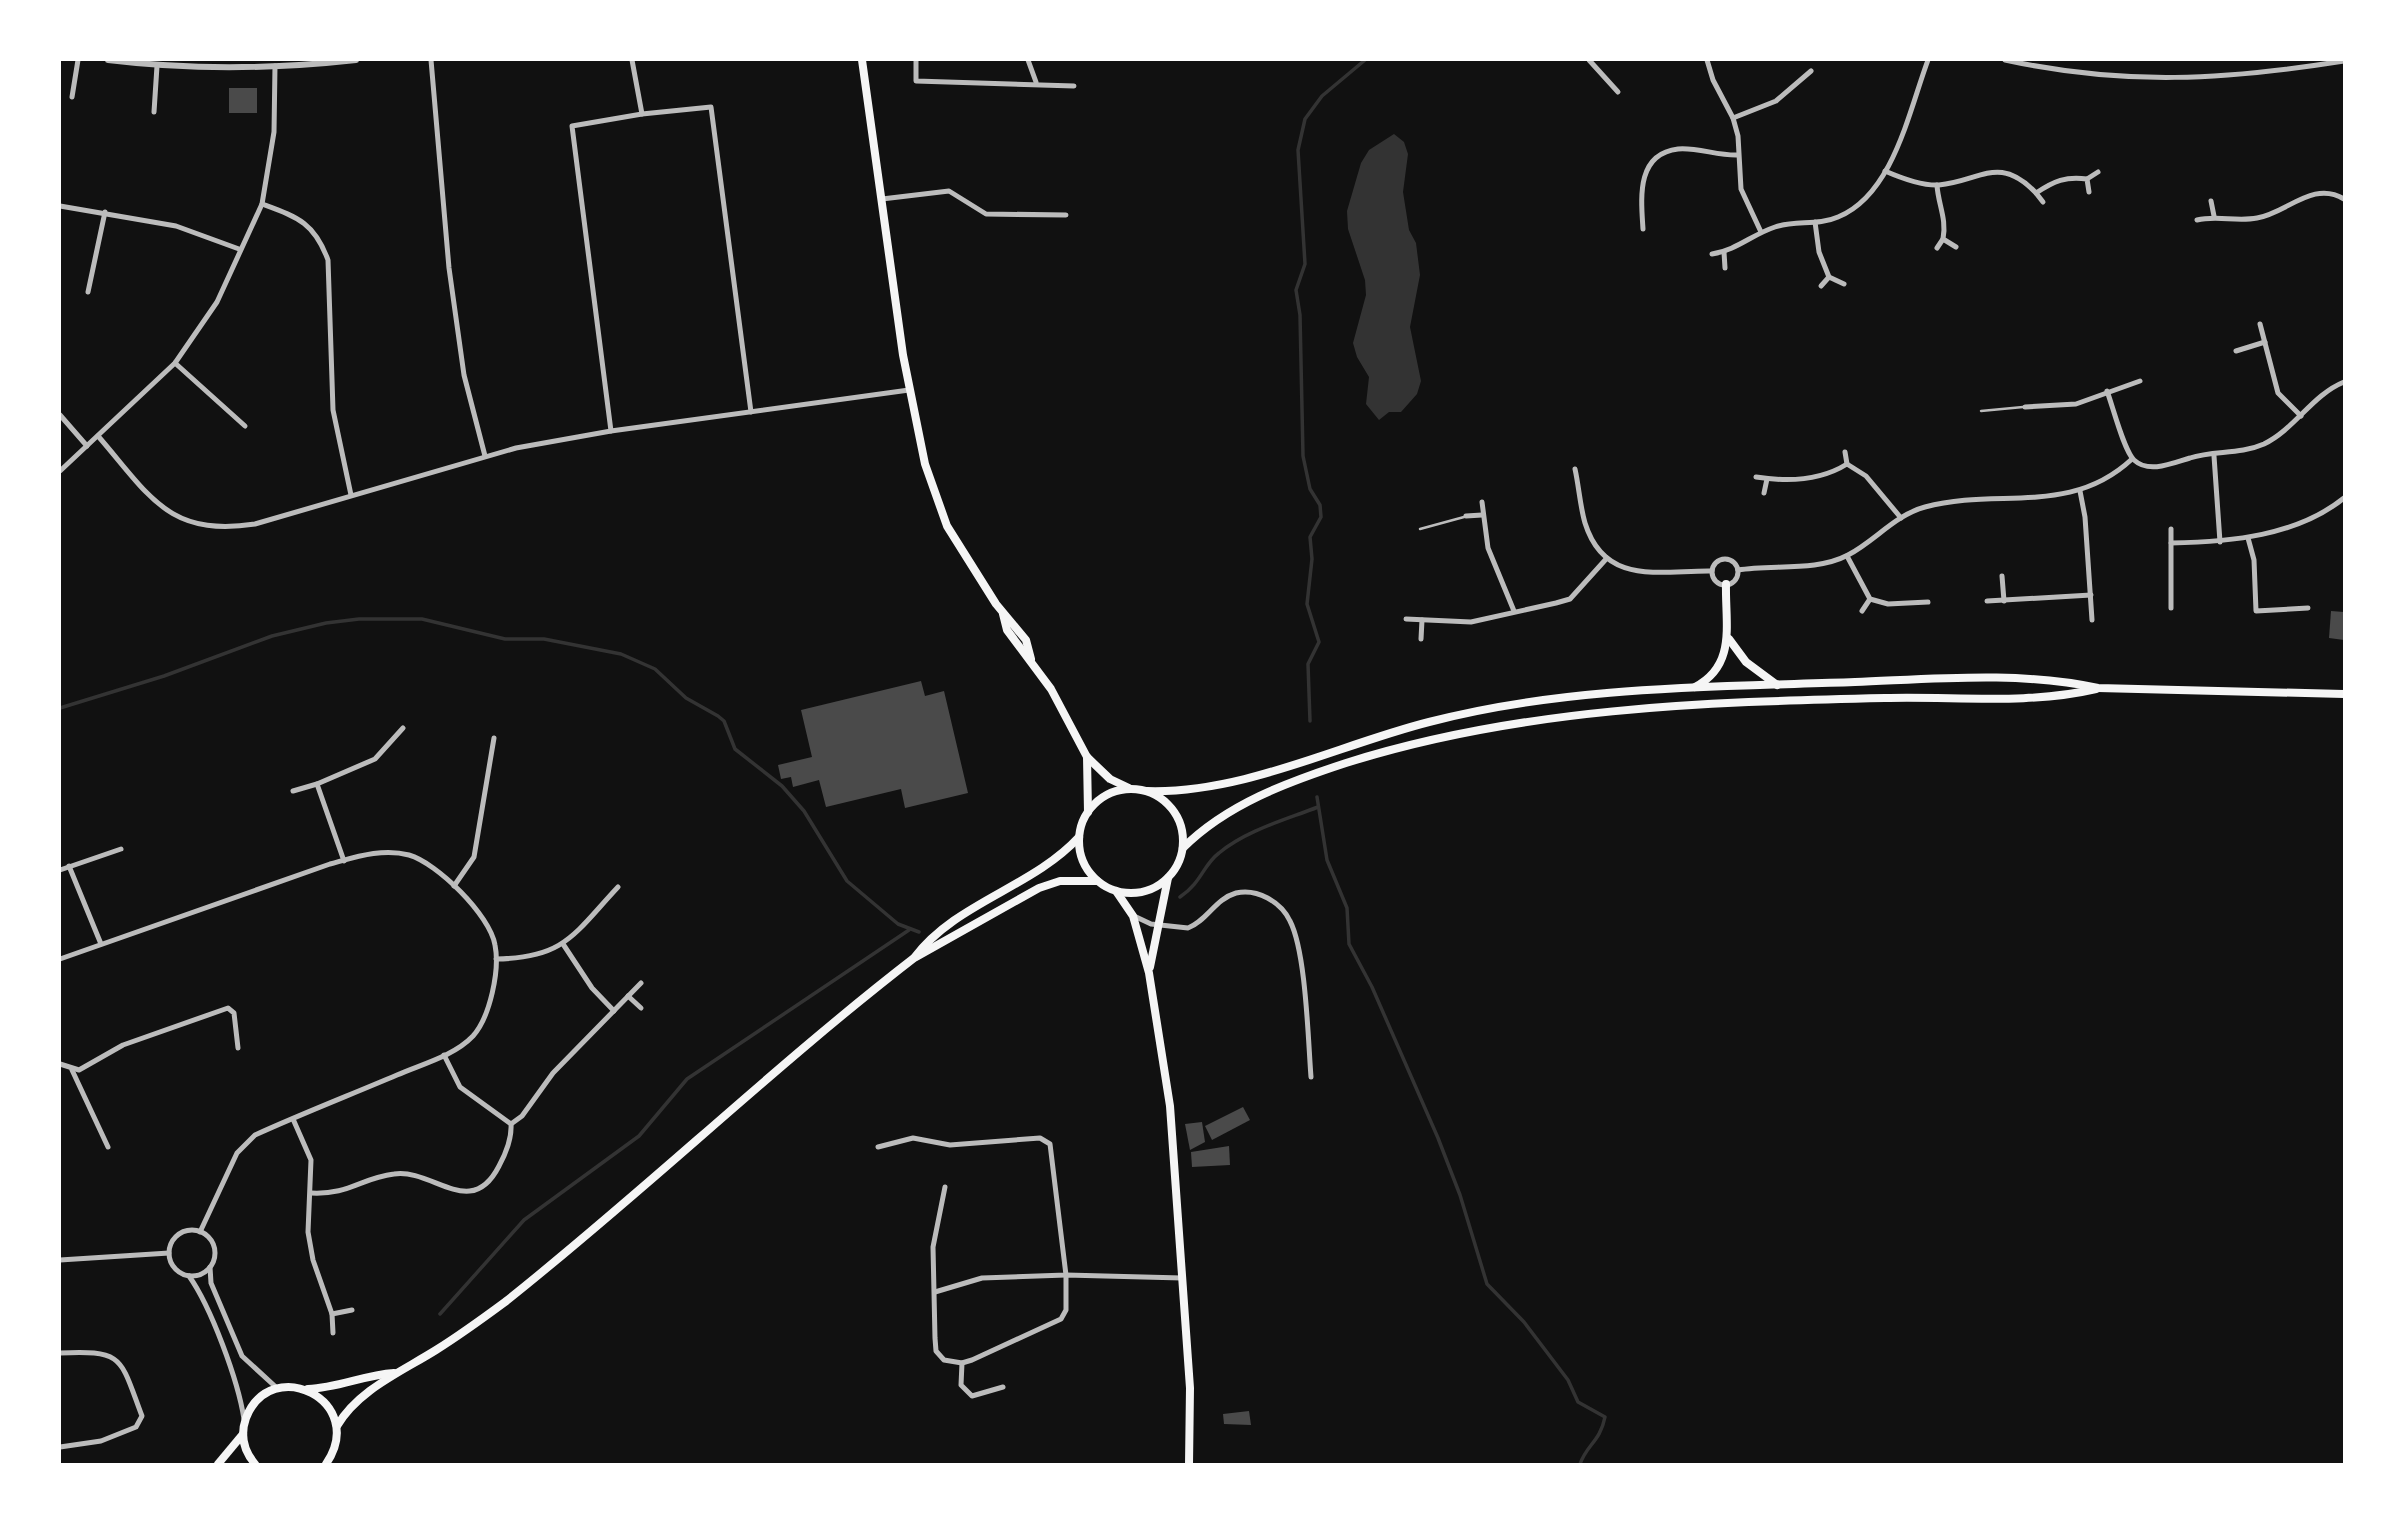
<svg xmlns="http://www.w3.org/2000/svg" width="2404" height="1524" font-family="Cabin,sans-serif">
  <rect width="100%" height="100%" fill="#111"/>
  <path fill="#333" d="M 1394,134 L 1404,142 L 1408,154 L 1403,192 L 1409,230 L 1416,243 L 1420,275 L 1410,327 L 1421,381 L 1417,394 L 1401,412 L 1389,412 L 1379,420 L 1366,404 L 1369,377 L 1357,357 L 1353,343 L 1366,295 L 1365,280 L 1348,229 L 1347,211 L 1361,163 L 1369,150 Z"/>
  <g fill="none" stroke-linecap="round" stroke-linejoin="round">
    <g stroke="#333" stroke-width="3.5">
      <path d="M 60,708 L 164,676 L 272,636 L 326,623 L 359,619 L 422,619 L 505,639 L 544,639 L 621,654 L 655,669 L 686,698 L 718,716 L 724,721 L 735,749 L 782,786 L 804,811 L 847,881 L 898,924 L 919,932"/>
      <path d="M 1310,721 L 1308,664 L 1319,642 L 1307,604 L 1312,559 L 1310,537 L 1321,517 L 1320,505 L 1310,489 L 1303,456 L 1300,315 L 1296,290 L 1305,264 L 1298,150 L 1305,119 L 1322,96 L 1365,60"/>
      <path d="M 1317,797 L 1327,860 L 1347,908 L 1349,944 L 1372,987 L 1438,1138 L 1460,1195 L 1487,1284 L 1524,1322 L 1568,1380 L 1578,1402 L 1605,1417 C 1600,1442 1587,1444 1580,1464"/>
      <path d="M 1180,897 C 1202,882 1203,865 1219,853 C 1247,830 1285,820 1318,807"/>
      <path d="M 440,1314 L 524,1220 L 639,1136 L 687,1079 L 909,930"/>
    </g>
  </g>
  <g fill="#4a4a4a">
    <rect x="229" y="88" width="28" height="25"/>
    <path d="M 2331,611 L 2344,612 L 2344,640 L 2329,638 Z"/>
    <path d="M 921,681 L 925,696 L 944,691 L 968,793 L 905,808 L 901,789 L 826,807 L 819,780 L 793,787 L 791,777 L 781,779 L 778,765 L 812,757 L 801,710 Z"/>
    <path d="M 1243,1107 L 1250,1120 L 1212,1140 L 1205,1126 Z"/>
    <path d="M 1202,1122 L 1205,1142 L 1190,1150 L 1185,1124 Z"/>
    <path d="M 1229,1146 L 1230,1165 L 1192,1167 L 1191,1152 Z"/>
    <path d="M 1249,1411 L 1251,1425 L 1224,1424 L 1223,1414 Z"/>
  </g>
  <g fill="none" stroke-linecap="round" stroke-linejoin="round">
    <g stroke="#bcbcbc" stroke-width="2.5">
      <path d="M 1981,411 L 2023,407"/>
      <path d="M 1420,529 L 1464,517"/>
    </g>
    <g stroke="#bcbcbc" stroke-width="5">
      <path d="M 431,60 L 449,268 L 464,375 L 485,456"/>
      <path d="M 632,60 L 642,114"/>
      <path d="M 916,60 L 916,81 L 1074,86"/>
      <path d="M 1028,60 L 1036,82"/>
      <path d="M 1589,60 L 1618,92"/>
      <path d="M 1707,60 L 1713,80 L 1733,118 L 1738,136 L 1741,189 L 1761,232"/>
      <path d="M 2005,60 C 2125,86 2224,80 2344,61"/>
      <path d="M 72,97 L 78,60"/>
      <path d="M 154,112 L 157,66"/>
      <path d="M 1733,118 L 1776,101 L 1811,71"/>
      <path d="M 1885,171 C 1901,178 1921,186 1939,185 C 1981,181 1999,154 2036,193 C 2054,181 2066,176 2087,179 L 2089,192"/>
      <path d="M 2087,179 L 2098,172"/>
      <path d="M 1937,185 C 1938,204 1947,219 1943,239 L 1956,247"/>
      <path d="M 2036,193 L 2043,202"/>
      <path d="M 882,199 L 949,191 L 986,214 L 1066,215"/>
      <path d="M 2211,201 L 2214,216"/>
      <path d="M 262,204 C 297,217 314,222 328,260 L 333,410 L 351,495"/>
      <path d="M 60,206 L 176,226 L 239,249"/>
      <path d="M 2197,220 C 2217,215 2236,222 2257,218 C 2287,213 2313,180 2344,199"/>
      <path d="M 1815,222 L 1819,252 L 1829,277 L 1844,284"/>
      <path d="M 1643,229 C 1641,198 1636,154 1678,149 C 1696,147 1719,156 1738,155"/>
      <path d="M 1937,248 L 1943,239"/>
      <path d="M 1724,252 L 1725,268"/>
      <path d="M 1712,254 C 1737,250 1751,235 1775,227 C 1795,220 1818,226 1838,217 C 1893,195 1909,111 1928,60"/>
      <path d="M 1821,286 L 1829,277"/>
      <path d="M 88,292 L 105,212"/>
      <path d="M 2260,324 L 2278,393 L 2301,416"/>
      <path d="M 2236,351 L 2265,342"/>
      <path d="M 175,363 L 245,426"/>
      <path d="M 2107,391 C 2113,407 2124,451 2134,460 C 2149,474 2173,463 2190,458 C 2214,450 2239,455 2264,444 C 2295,429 2312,395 2344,382"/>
      <path d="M 2025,407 L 2076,404 L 2140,381"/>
      <path d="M 60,415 L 87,446"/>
      <path d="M 611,431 L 572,126 L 642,114 L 711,107 L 751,412"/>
      <path d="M 98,436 C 150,496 168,537 255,524 L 516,448 L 611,431 L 909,390"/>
      <path d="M 1845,452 L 1847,464"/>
      <path d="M 2214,456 L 2220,542"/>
      <path d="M 1575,469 C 1579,487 1580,506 1585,523 C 1605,587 1661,570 1712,571"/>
      <path d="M 60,471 L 175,363 L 217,302 L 262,204 L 274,132 L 275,66"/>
      <path d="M 1756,477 C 1788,482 1820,481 1847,464 L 1866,476 L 1901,518"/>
      <path d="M 2080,491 L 2085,517 L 2092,620"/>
      <path d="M 1764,493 L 1767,479"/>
      <path d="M 1482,502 L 1488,548 L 1514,611"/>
      <path d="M 1466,516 L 1482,515"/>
      <path d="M 2171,529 L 2171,608"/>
      <path d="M 2248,538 L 2254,560 L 2256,611 L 2308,608"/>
      <path d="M 2171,543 C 2230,542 2297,536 2344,498"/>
      <path d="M 1847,556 L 1870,599 L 1888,604 L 1928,602"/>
      <circle cx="1725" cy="572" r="13"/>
      <path d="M 1738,570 C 1772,564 1816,572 1848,555 C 1875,541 1895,515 1925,507 C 1998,487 2070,517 2132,459"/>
      <path d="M 2002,576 L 2004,601"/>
      <path d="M 1987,601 L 2091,595"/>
      <path d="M 1862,611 L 1870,599"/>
      <path d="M 1406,619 L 1471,622 L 1556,603 L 1570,599 L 1607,558"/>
      <path d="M 1421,639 L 1422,620"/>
      <path d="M 293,791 L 317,784"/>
      <path d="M 344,861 L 317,784 L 375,759 L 403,728"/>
      <path d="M 69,866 L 101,944"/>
      <path d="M 60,870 L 121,849"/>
      <path d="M 454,886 L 474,857 L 494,738"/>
      <path d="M 1134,916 L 1151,924 L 1188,928 C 1207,921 1215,899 1236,893 C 1257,888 1281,902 1290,921 C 1306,952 1308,1039 1311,1077"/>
      <path d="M 563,944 L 592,988 L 614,1011"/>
      <path d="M 60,959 L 330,864 C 356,857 382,848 409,855 C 437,863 490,915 495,945 C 500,970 490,1017 473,1036 C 454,1056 422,1064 397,1075 C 350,1095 301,1114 255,1135 L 237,1153 L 200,1232"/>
      <path d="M 496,959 C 565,958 574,934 618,887"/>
      <path d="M 628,996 L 641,1008"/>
      <path d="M 60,1064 L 79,1070 L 123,1045 L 228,1008 L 234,1013 L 238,1048"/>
      <path d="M 72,1070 L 108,1147"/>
      <path d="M 293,1119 L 311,1160 L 308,1232 L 313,1260 L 332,1314 L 333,1333"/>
      <path d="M 511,1124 L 522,1116 L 553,1073 L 641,983"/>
      <path d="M 878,1147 L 913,1138 L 950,1145 L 1040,1138 L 1050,1144 L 1066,1275 L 982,1278 L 935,1292"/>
      <path d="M 945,1187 L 933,1247 L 935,1338 L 936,1351 L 944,1360 L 962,1363 L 972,1360 L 1061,1319 L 1066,1310 L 1066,1275 L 1182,1278"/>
      <path d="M 311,1193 C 349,1195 361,1178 394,1174 C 433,1168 471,1221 499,1166 C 506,1153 512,1139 511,1124 L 460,1087 L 444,1055"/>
      <circle cx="192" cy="1253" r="23"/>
      <path d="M 60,1260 L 169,1253"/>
      <path d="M 210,1267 L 211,1283 L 242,1356 L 278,1389"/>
      <path d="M 189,1276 C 211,1307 238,1380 244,1419"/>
      <path d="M 332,1314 L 352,1310"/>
      <path d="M 60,1353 C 125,1350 120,1358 142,1416 L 136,1427 L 101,1441 L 60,1447"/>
      <path d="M 962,1363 L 961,1385 L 972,1396 L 1003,1387"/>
    </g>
    <path stroke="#bcbcbc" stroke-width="6" d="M 108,60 C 190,70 275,69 356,60"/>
    <g stroke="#f5f5f5" stroke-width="8">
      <path d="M 862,60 L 903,355 L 925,464 L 947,526 L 996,604 L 1026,640 L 1031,659"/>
      <path d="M 1003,614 L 1007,630 L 1051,689 L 1087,757 L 1110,779 L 1129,788"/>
      <path d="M 1087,757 L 1088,812"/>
      <path d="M 1116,891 L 1133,916 L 1149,973 L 1170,1106 L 1190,1388 L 1189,1464"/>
      <path d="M 1150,967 L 1168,878"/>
    </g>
    <g stroke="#f5f5f5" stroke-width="8">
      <path d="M 1729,639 L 1746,662 L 1777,685"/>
      <path d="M 1695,687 C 1737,665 1725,624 1726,584"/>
      <circle cx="1131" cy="841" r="52"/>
      <path d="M 1147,791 C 1243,794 1338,745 1429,722 C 1566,686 1714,687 1855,682 C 1934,679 2020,671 2098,688 L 2344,694"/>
      <path d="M 1183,848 C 1227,804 1288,782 1346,763 C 1520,708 1703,702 1885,698 C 1954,696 2028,705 2096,689"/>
      <path d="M 916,957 L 1039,888 L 1060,881 L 1097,881"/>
      <path d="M 308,1389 C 338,1388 364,1375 394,1373"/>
      <path d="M 337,1426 C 358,1390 401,1372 436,1350 C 460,1335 482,1319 505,1302 C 645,1191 773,1067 914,958 C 956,902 1032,888 1079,837"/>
      <path d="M 218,1464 L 243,1434"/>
      <path d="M 255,1464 C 244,1451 240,1435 246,1418 C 271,1353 369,1401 326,1464"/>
    </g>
  </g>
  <rect width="2404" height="1524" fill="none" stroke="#ffffff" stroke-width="122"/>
</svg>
